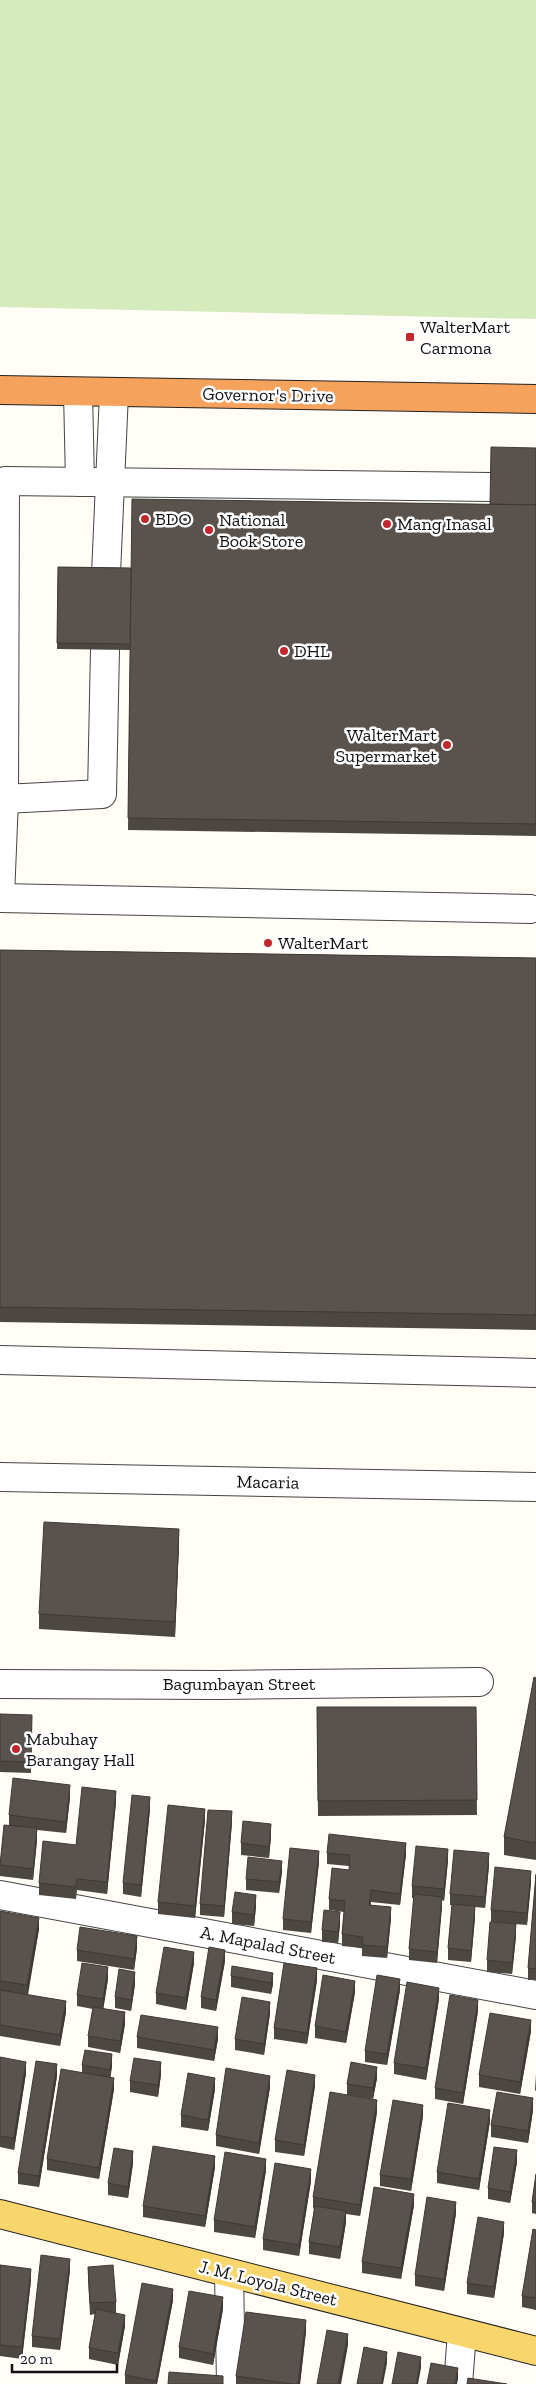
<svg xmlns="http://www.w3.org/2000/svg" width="536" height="2384" font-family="'Zilla Slab',serif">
  <rect width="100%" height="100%" fill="#fffdf5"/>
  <path fill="#d5ebbd" d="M 0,0 L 536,0 L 536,319 L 0,307 Z"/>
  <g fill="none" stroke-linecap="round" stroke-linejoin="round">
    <g stroke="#444" stroke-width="30">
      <g id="minor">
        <path d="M 78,392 L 80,482"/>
        <path d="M 106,574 L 114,393"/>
        <path d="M 105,649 L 102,794 L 4,799 L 5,481 L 490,487"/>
        <path d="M 0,897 L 4,799"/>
        <path d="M 0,898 L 530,909"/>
        <path d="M 0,1360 L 536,1373"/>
        <path d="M 0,1477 L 536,1487"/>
        <path d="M 0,1684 L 221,1685 L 479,1682"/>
        <path d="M 0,1895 L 536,1995"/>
        <path d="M 229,2273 L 231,2384"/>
        <path d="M 458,2384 L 462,2333"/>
      </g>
    </g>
    <g stroke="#222" stroke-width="30">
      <path id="major" d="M 0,2214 L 536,2351"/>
    </g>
    <g stroke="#222" stroke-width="30">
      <path id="highway" d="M 0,390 L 536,399"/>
    </g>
    <use href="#minor" stroke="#fff" stroke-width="28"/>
    <use href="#major" stroke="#f9d66b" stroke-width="28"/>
    <use href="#highway" stroke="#f5a25d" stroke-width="28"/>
  </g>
  <g fill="#4d4742">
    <path d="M 536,448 L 536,836 L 128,830 L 130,650 L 57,649 L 58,567 L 131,568 L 490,504 Z"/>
    <path d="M 0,950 L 536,958 L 536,1330 L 0,1322 Z"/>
    <path d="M 179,1544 L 175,1637 L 39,1629 L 39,1614 Z"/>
    <path d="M 536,1678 L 536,1860 L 504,1855 L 504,1837 Z"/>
    <path d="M 317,1707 L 476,1707 L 477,1815 L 318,1816 Z"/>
    <path d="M 0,1714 L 32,1727 L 31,1773 L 0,1772 Z"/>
    <path d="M 70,1797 L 66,1833 L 37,1830 L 37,1840 L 33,1880 L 0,1876 L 0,1861 L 9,1825 L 9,1815 Z"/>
    <path d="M 116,1802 L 107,1894 L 77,1890 L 76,1899 L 39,1895 L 39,1883 L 76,1845 Z"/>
    <path d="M 150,1809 L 141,1897 L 123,1894 L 123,1883 Z"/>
    <path d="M 205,1820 L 195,1918 L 158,1914 L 158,1902 Z"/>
    <path d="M 232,1822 L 224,1917 L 200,1915 L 200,1904 Z"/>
    <path d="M 271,1836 L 269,1858 L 241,1855 L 241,1843 Z"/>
    <path d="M 327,1853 L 406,1854 L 400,1905 L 371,1902 L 371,1905 L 391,1918 L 387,1958 L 362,1956 L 362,1948 L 342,1946 L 342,1934 L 344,1912 L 329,1910 L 329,1899 L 349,1870 L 349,1866 L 327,1864 Z"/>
    <path d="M 448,1860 L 444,1901 L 442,1900 L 437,1963 L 409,1960 L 409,1949 L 414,1898 L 412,1898 L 412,1886 Z"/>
    <path d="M 319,1862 L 311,1933 L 283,1930 L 283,1919 Z"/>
    <path d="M 489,1865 L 485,1908 L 475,1907 L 475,1917 L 471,1962 L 448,1960 L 448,1948 L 452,1905 L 450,1905 L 450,1894 Z"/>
    <path d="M 282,1872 L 279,1893 L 246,1890 L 246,1879 Z"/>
    <path d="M 536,1874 L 536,1980 L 528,1980 L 528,1968 Z"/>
    <path d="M 531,1882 L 527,1925 L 491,1922 L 491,1910 Z"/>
    <path d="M 256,1906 L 254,1926 L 232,1924 L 232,1912 Z"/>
    <path d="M 0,1911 L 39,1929 L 28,1995 L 66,2012 L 60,2046 L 0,2036 Z"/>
    <path d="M 340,1924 L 338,1943 L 322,1942 L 322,1930 Z"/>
    <path d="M 516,1936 L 512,1974 L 487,1972 L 487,1960 Z"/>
    <path d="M 137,1948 L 134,1970 L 77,1961 L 77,1950 Z"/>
    <path d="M 225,1961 L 216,2011 L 201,2008 L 201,1997 Z"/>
    <path d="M 194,1963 L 186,2010 L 156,2004 L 156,1993 Z"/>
    <path d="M 273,1973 L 273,1984 L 271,1994 L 231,1987 L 231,1976 Z"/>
    <path d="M 108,1979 L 103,2009 L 125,2024 L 120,2053 L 88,2047 L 88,2036 L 93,2009 L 77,2006 L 77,1995 Z"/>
    <path d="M 317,1980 L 307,2044 L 274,2039 L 274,2028 Z"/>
    <path d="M 135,1984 L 131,2011 L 115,2008 L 115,1997 Z"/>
    <path d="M 400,1990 L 387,2065 L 365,2062 L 365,2051 Z"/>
    <path d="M 355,1992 L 346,2043 L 315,2038 L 315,2026 Z"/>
    <path d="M 439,1999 L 426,2080 L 394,2074 L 394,2063 Z"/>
    <path d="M 478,2011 L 463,2104 L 435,2099 L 435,2088 Z"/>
    <path d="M 270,2013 L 264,2055 L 235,2050 L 235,2039 Z"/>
    <path d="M 531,2031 L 520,2094 L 479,2087 L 479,2075 Z"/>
    <path d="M 137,2037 L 218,2039 L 214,2061 L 137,2048 Z"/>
    <path d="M 0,2057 L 26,2073 L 14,2150 L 0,2147 Z"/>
    <path d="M 82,2065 L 112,2066 L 110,2077 L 114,2089 L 99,2179 L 47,2170 L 47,2159 L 82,2072 Z"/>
    <path d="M 161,2074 L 158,2097 L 130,2092 L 130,2081 Z"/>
    <path d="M 536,2074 L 536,2091 L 535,2090 Z"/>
    <path d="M 57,2076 L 39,2187 L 18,2184 L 18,2173 Z"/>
    <path d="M 377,2078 L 373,2099 L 347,2095 L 347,2084 Z"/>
    <path d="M 315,2086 L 304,2156 L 275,2152 L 275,2140 Z"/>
    <path d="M 270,2087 L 259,2154 L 216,2146 L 216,2135 Z"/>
    <path d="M 215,2089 L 208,2131 L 181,2127 L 181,2115 Z"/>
    <path d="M 533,2110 L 528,2143 L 491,2137 L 491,2125 Z"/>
    <path d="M 377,2112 L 360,2216 L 346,2214 L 346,2222 L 340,2259 L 309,2254 L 309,2242 L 314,2209 L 313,2208 L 313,2197 Z"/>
    <path d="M 423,2116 L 411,2191 L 380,2186 L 380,2175 Z"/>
    <path d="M 490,2121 L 479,2190 L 437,2183 L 437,2172 Z"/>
    <path d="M 517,2162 L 510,2203 L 488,2199 L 488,2188 Z"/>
    <path d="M 133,2163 L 128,2198 L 108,2195 L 108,2183 Z"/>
    <path d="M 215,2167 L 205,2227 L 143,2217 L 143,2206 Z"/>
    <path d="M 266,2170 L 255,2238 L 214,2232 L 214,2220 Z"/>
    <path d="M 536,2174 L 536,2214 L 532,2213 L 532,2202 Z"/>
    <path d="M 311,2181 L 299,2256 L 263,2250 L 263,2239 Z"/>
    <path d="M 414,2205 L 401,2279 L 362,2273 L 362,2262 Z"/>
    <path d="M 456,2213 L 444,2291 L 415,2286 L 415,2275 Z"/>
    <path d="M 536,2230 L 536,2310 L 522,2307 L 522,2296 Z"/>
    <path d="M 504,2233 L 494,2298 L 467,2294 L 467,2283 Z"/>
    <path d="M 0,2265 L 31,2280 L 22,2359 L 0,2356 Z"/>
    <path d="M 88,2267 L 116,2302 L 116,2313 L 125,2326 L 118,2365 L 89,2359 L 89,2348 L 95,2314 L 90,2315 L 88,2278 Z"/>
    <path d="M 70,2270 L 60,2350 L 32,2347 L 32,2336 Z"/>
    <path d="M 173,2300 L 157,2384 L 125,2384 L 125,2375 Z"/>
    <path d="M 223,2309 L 213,2365 L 179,2358 L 179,2347 Z"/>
    <path d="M 306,2331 L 300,2384 L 236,2384 L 236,2376 Z"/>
  </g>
  <g fill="#3f3936">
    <path d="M 179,1529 L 179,1544 L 175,1637 L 175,1622 Z"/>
    <path d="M 70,1785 L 70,1797 L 66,1833 L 66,1822 Z"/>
    <path d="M 116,1791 L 116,1802 L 107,1894 L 107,1882 Z"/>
    <path d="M 150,1797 L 150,1809 L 141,1897 L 141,1885 Z"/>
    <path d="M 205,1809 L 205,1820 L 195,1918 L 195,1906 Z"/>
    <path d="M 232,1811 L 232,1822 L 224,1917 L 224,1906 Z"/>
    <path d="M 271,1824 L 271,1836 L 269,1858 L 269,1847 Z"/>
    <path d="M 37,1828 L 37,1840 L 33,1880 L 33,1869 Z"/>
    <path d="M 406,1843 L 406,1854 L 400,1905 L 400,1894 Z"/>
    <path d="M 448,1849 L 448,1860 L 444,1901 L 444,1889 Z"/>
    <path d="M 319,1851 L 319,1862 L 311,1933 L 311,1922 Z"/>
    <path d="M 489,1853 L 489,1865 L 485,1908 L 485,1897 Z"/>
    <path d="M 282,1861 L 282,1872 L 279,1893 L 279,1882 Z"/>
    <path d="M 531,1871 L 531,1882 L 527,1925 L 527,1913 Z"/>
    <path d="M 256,1895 L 256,1906 L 254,1926 L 254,1915 Z"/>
    <path d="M 442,1897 L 442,1908 L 437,1963 L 437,1952 Z"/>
    <path d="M 475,1906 L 475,1917 L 471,1962 L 471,1951 Z"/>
    <path d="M 391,1907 L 391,1918 L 387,1958 L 387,1947 Z"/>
    <path d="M 340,1912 L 340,1924 L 338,1943 L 338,1932 Z"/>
    <path d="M 39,1918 L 39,1929 L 27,1996 L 27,1985 Z"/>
    <path d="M 516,1924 L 516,1936 L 512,1974 L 512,1963 Z"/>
    <path d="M 137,1936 L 137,1948 L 134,1970 L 134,1959 Z"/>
    <path d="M 225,1950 L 225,1961 L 216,2011 L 216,2000 Z"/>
    <path d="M 194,1952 L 194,1963 L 186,2010 L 186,1998 Z"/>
    <path d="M 108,1967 L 108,1979 L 103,2011 L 103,1999 Z"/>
    <path d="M 317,1968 L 317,1980 L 307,2044 L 307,2033 Z"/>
    <path d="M 135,1972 L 135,1984 L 131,2011 L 131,2000 Z"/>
    <path d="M 273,1973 L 273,1984 L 271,1994 L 271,1983 Z"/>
    <path d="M 400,1979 L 400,1990 L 387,2065 L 387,2054 Z"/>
    <path d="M 355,1981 L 355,1992 L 346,2043 L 346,2032 Z"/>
    <path d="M 439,1988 L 439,1999 L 426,2080 L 426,2068 Z"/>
    <path d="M 478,2000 L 478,2011 L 463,2104 L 463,2093 Z"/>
    <path d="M 66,2001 L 66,2012 L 60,2046 L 60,2035 Z"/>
    <path d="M 270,2002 L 270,2013 L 264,2055 L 264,2044 Z"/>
    <path d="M 125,2012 L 125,2024 L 120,2053 L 120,2041 Z"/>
    <path d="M 531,2020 L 531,2031 L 520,2094 L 520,2082 Z"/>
    <path d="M 218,2027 L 218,2039 L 214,2061 L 214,2050 Z"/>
    <path d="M 112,2054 L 112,2066 L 110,2081 L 110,2070 Z"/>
    <path d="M 26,2062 L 26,2073 L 14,2150 L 14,2138 Z"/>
    <path d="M 161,2062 L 161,2074 L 158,2097 L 158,2085 Z"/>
    <path d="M 57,2064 L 57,2076 L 39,2187 L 39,2176 Z"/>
    <path d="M 377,2067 L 377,2078 L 373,2099 L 373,2088 Z"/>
    <path d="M 315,2075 L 315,2086 L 304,2156 L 304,2145 Z"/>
    <path d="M 270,2076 L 270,2087 L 259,2154 L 259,2143 Z"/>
    <path d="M 114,2078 L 114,2089 L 99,2179 L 99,2168 Z"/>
    <path d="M 215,2078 L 215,2089 L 208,2131 L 208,2120 Z"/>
    <path d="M 533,2098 L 533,2110 L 528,2143 L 528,2131 Z"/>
    <path d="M 377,2100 L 377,2112 L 360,2216 L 360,2205 Z"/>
    <path d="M 423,2105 L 423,2116 L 411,2191 L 411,2179 Z"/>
    <path d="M 490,2110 L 490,2121 L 479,2190 L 479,2179 Z"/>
    <path d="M 517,2150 L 517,2162 L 510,2203 L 510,2192 Z"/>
    <path d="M 133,2151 L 133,2163 L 128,2198 L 128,2187 Z"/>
    <path d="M 215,2156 L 215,2167 L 205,2227 L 205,2216 Z"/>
    <path d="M 266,2159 L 266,2170 L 255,2238 L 255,2227 Z"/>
    <path d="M 311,2169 L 311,2181 L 299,2256 L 299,2245 Z"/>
    <path d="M 414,2194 L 414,2205 L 401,2279 L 401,2268 Z"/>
    <path d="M 456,2202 L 456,2213 L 444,2291 L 444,2279 Z"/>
    <path d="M 346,2211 L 346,2222 L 340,2259 L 340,2247 Z"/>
    <path d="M 504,2222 L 504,2233 L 494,2298 L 494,2287 Z"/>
    <path d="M 70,2259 L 70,2270 L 60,2350 L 60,2339 Z"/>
    <path d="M 31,2269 L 31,2280 L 22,2359 L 22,2347 Z"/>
    <path d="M 173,2289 L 173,2300 L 157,2384 L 156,2384 Z"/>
    <path d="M 223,2297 L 223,2309 L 213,2365 L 213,2354 Z"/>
    <path d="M 125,2315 L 125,2326 L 118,2365 L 118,2353 Z"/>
    <path d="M 306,2320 L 306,2331 L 300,2384 L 298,2384 Z"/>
    <path d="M 348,2334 L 348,2345 L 341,2384 L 338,2384 Z"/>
    <path d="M 387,2352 L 387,2363 L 383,2384 L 381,2384 Z"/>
    <path d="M 421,2357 L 421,2368 L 418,2384 L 416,2384 Z"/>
    <path d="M 458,2368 L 458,2379 L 457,2384 L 455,2384 Z"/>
  </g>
  <g fill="#5a524d" stroke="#3f3936">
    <path d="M 491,447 L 536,448 L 536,505 L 490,504 Z"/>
    <path d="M 132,499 L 536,505 L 536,824 L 128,818 Z"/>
    <path d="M 58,567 L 131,568 L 130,644 L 57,643 Z"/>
    <path d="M 0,950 L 536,958 L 536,1315 L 0,1307 Z"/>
    <path d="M 44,1522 L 179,1529 L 175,1622 L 39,1614 Z"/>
    <path d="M 534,1677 L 536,1678 L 536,1843 L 504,1837 Z"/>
    <path d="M 317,1707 L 476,1707 L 477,1800 L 318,1801 Z"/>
    <path d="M 0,1714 L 32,1715 L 31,1762 L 0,1761 Z"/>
    <path d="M 13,1778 L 70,1785 L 66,1822 L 9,1815 Z"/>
    <path d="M 82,1787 L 116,1791 L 107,1882 L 77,1879 L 76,1887 L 39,1883 L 43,1841 L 76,1845 Z"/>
    <path d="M 132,1795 L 150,1797 L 141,1885 L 123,1883 Z"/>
    <path d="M 168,1805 L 205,1809 L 195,1906 L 158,1902 Z"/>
    <path d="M 208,1810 L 232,1811 L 224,1906 L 200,1904 Z"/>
    <path d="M 243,1821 L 271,1824 L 269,1847 L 241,1843 Z"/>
    <path d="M 4,1825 L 37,1828 L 33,1869 L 0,1865 Z"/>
    <path d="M 329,1834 L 406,1843 L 400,1894 L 371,1890 L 369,1905 L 391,1907 L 387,1947 L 362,1945 L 363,1937 L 342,1934 L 345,1901 L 329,1899 L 332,1868 L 349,1870 L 350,1855 L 327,1853 Z"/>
    <path d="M 416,1846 L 448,1849 L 444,1889 L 412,1886 Z"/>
    <path d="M 290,1848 L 319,1851 L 311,1922 L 283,1919 Z"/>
    <path d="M 454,1850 L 489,1853 L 485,1897 L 450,1894 Z"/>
    <path d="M 248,1857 L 282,1861 L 279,1882 L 246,1879 Z"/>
    <path d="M 495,1867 L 531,1871 L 527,1913 L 491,1910 Z"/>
    <path d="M 536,1874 L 536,1969 L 528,1968 Z"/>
    <path d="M 235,1892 L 256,1895 L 254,1915 L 232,1912 Z"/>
    <path d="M 414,1894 L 442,1897 L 437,1952 L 409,1949 Z"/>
    <path d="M 452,1904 L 475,1906 L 471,1951 L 448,1948 Z"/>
    <path d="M 324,1910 L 340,1912 L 338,1932 L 322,1930 Z"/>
    <path d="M 0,1911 L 39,1918 L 27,1985 L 0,1981 Z"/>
    <path d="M 490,1922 L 516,1924 L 512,1963 L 487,1960 Z"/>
    <path d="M 80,1927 L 137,1936 L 134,1959 L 77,1950 Z"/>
    <path d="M 164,1947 L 194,1952 L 186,1998 L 156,1993 Z"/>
    <path d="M 209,1947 L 225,1950 L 216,2000 L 201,1997 Z"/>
    <path d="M 82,1963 L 108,1967 L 103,1999 L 77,1995 Z"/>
    <path d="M 284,1963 L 317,1968 L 307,2033 L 274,2028 Z"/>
    <path d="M 232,1966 L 273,1973 L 271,1983 L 231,1976 Z"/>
    <path d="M 119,1969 L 135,1972 L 131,2000 L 115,1997 Z"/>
    <path d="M 323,1975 L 355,1981 L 346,2032 L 315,2026 Z"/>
    <path d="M 377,1975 L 400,1979 L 387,2054 L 365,2051 Z"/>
    <path d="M 407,1982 L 439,1988 L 426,2068 L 394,2063 Z"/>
    <path d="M 0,1990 L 66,2001 L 60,2035 L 0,2025 Z"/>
    <path d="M 450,1995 L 478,2000 L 463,2093 L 435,2088 Z"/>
    <path d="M 242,1997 L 270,2002 L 264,2044 L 235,2039 Z"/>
    <path d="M 93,2007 L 125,2012 L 120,2041 L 88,2036 Z"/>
    <path d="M 490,2013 L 531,2020 L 520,2082 L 479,2075 Z"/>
    <path d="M 141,2015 L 218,2027 L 214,2050 L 137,2037 Z"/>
    <path d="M 85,2050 L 112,2054 L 110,2070 L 82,2065 Z"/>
    <path d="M 0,2057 L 26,2062 L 14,2138 L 0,2136 Z"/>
    <path d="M 134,2058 L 161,2062 L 158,2085 L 130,2081 Z"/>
    <path d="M 36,2061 L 57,2064 L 39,2176 L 18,2173 Z"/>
    <path d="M 351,2062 L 377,2067 L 373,2088 L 347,2084 Z"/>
    <path d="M 226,2068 L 270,2076 L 259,2143 L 216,2135 Z"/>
    <path d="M 61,2069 L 114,2078 L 99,2168 L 47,2159 Z"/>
    <path d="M 287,2070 L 315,2075 L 304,2145 L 275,2140 Z"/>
    <path d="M 188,2073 L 215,2078 L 208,2120 L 181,2115 Z"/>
    <path d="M 330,2092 L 377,2100 L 360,2205 L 313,2197 Z"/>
    <path d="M 497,2092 L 533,2098 L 528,2131 L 491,2125 Z"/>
    <path d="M 393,2100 L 423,2105 L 411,2179 L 380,2175 Z"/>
    <path d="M 448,2103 L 490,2110 L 479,2179 L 437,2172 Z"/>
    <path d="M 153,2146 L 215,2156 L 205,2216 L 143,2206 Z"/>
    <path d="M 494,2147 L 517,2150 L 510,2192 L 488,2188 Z"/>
    <path d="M 114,2148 L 133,2151 L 128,2187 L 108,2183 Z"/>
    <path d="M 225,2152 L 266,2159 L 255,2227 L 214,2220 Z"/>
    <path d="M 275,2163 L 311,2169 L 299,2245 L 263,2239 Z"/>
    <path d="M 536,2174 L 536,2203 L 532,2202 Z"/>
    <path d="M 374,2187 L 414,2194 L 401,2268 L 362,2262 Z"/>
    <path d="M 427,2197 L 456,2202 L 444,2279 L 415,2275 Z"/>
    <path d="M 315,2206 L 346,2211 L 340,2247 L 309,2242 Z"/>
    <path d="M 478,2217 L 504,2222 L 494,2287 L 467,2283 Z"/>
    <path d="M 533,2229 L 536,2230 L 536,2298 L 522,2296 Z"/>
    <path d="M 41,2255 L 70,2259 L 60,2339 L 32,2336 Z"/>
    <path d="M 0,2265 L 31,2269 L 22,2347 L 0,2345 Z"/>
    <path d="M 113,2265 L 116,2302 L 90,2303 L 88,2267 Z"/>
    <path d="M 142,2283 L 173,2289 L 156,2381 L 125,2375 Z"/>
    <path d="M 189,2291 L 223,2297 L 213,2354 L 179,2347 Z"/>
    <path d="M 96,2309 L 125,2315 L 118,2353 L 89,2348 Z"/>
    <path d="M 246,2312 L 306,2320 L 298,2384 L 292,2384 L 236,2376 Z"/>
    <path d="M 327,2330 L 348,2334 L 338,2384 L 317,2384 Z"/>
    <path d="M 364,2347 L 387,2352 L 381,2384 L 357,2384 Z"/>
    <path d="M 398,2352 L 421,2357 L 416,2384 L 392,2384 Z"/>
    <path d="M 431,2363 L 458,2368 L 455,2384 L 427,2384 Z"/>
    <path d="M 169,2372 L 223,2376 L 223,2384 L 168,2384 Z"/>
    <path d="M 468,2378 L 507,2384 L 467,2384 Z"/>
  </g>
  <g fill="#c4262e" stroke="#fff" stroke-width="2">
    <rect x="405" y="332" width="10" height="10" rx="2.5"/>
    <circle cx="145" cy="519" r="5"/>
    <circle cx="387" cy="524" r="5"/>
    <circle cx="209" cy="530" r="5"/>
    <circle cx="284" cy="651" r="5"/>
    <circle cx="447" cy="745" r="5"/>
    <circle cx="268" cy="943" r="5"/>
    <circle cx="16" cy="1749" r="5"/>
  </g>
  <g text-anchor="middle" stroke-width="5" stroke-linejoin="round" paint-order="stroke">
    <g font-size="18" fill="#111" stroke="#fff" text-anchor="start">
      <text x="420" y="333">WalterMart<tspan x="420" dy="21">Carmona</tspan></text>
      <text x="155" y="525">BDO</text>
      <text x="219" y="526">National<tspan x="219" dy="21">Book Store</tspan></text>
      <text x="397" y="530">Mang Inasal</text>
      <text x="294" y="657">DHL</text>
      <text x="437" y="741" text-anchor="end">WalterMart<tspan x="437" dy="21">Supermarket</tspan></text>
      <text x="278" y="949">WalterMart</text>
      <text x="26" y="1745">Mabuhay<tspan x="26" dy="21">Barangay Hall</tspan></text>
    </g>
    <g font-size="18" fill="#111" stroke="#fff">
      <text transform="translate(268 395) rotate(1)" y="6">Governor's Drive</text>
      <text transform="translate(268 1482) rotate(1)" y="6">Macaria</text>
      <text x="239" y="1690">Bagumbayan Street</text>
      <text transform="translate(268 1945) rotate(11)" y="6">A. Mapalad Street</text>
      <text transform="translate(268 2283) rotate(14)" y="6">J. M. Loyola Street</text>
    </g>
  </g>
  <path d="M12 2364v8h105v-8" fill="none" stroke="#111111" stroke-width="2.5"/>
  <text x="20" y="2364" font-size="15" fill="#111111" stroke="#ffffff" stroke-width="4" paint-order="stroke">20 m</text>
</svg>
